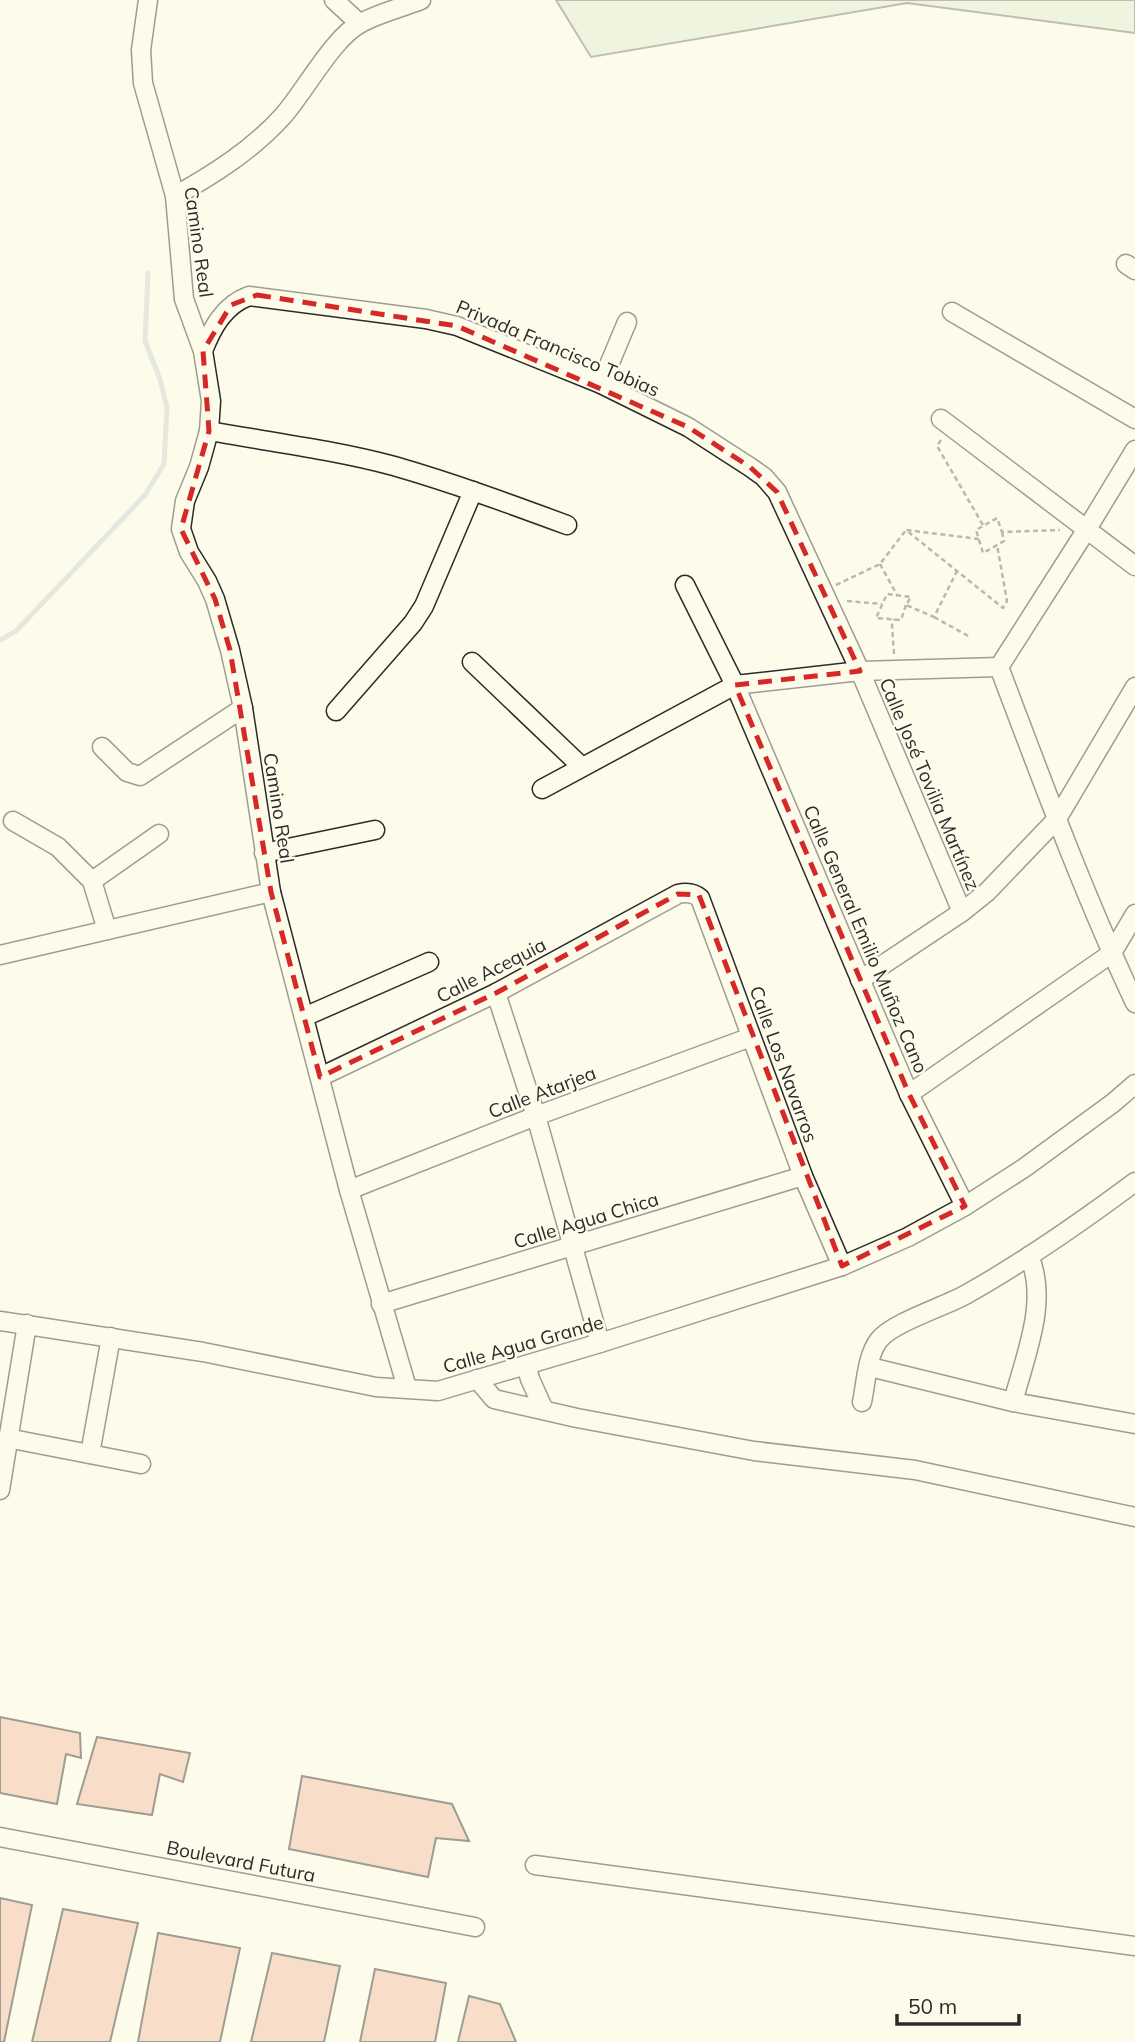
<svg xmlns="http://www.w3.org/2000/svg" width="1135" height="2042" font-family="Mulish,sans-serif">
  <rect width="100%" height="100%" fill="#fdfbea"/>
  <path fill="#deebd1" stroke="#74746e" stroke-width="2" d="M 556,0 L 1135,0 L 1135,33 L 907,3 L 591,57 Z"/>
  <g fill="none" stroke-linecap="round" stroke-linejoin="round">
    <path stroke="#c7d0d0" stroke-width="5" d="M 0,640 L 16,631 L 145,495 L 164,464 L 167,408 L 160,379 L 145,341 L 148,273"/>
  </g>
  <g fill="#f2b8a0" stroke="#2b2b2b" stroke-width="2">
    <path d="M 0,1717 L 80,1733 L 81,1758 L 66,1754 L 57,1804 L 0,1793 Z"/>
    <path d="M 97,1737 L 190,1753 L 183,1782 L 160,1774 L 152,1815 L 77,1804 Z"/>
    <path d="M 302,1776 L 452,1804 L 469,1841 L 436,1838 L 428,1877 L 289,1849 Z"/>
    <path d="M 0,1898 L 32,1905 L 4,2042 L 0,2042 Z"/>
    <path d="M 63,1909 L 138,1923 L 110,2042 L 32,2042 Z"/>
    <path d="M 158,1933 L 240,1948 L 220,2042 L 138,2042 Z"/>
    <path d="M 272,1953 L 340,1966 L 324,2042 L 251,2042 Z"/>
    <path d="M 375,1969 L 446,1983 L 435,2042 L 360,2042 Z"/>
    <path d="M 469,1996 L 500,2004 L 516,2042 L 458,2042 Z"/>
  </g>
  <g fill="none" stroke-linecap="round" stroke-linejoin="round">
    <g stroke="#2b2b2b" stroke-width="21">
      <g id="minor">
        <path d="M 148,0 L 141,50 L 143,83 L 175,196 L 184,299 L 203,351 L 211,401 L 209,431 L 199,467 L 185,501 L 181,529 L 189,552 L 207,581 L 215,599 L 230,650 L 243,708 L 271,892 L 349,1190 L 407,1388"/>
        <path d="M 334,0 L 359,23"/>
        <path d="M 175,196 C 214,174 252,150 282,117 C 304,93 333,37 361,23 C 379,13 401,8 421,0"/>
        <path d="M 1126,264 L 1135,270"/>
        <path d="M 952,312 L 1135,419"/>
        <path d="M 203,351 C 212,328 224,305 249,296 L 426,319 L 457,326 L 601,384 L 688,427 L 750,467 L 764,477 L 777,492 L 860,671 L 962,912"/>
        <path d="M 601,384 L 627,322"/>
        <path d="M 941,419 L 1135,566"/>
        <path d="M 209,431 C 271,442 334,450 394,466 C 453,483 510,504 567,525"/>
        <path d="M 685,585 L 735,685 L 909,1094 L 965,1206"/>
        <path d="M 472,662 L 582,767"/>
        <path d="M 999,667 C 1042,780 1083,893 1135,1003"/>
        <path d="M 999,667 L 1087,529 L 1135,450"/>
        <path d="M 336,711 L 413,623 L 424,606 L 473,491"/>
        <path d="M 102,747 L 127,772 L 140,776 L 243,708"/>
        <path d="M 542,789 L 735,685 L 860,671 L 999,667"/>
        <path d="M 13,821 L 58,847 L 92,881 L 107,930"/>
        <path d="M 264,853 L 375,830"/>
        <path d="M 92,881 L 159,834"/>
        <path d="M 0,955 L 271,892"/>
        <path d="M 860,980 L 962,912 L 987,892 L 1057,819 L 1135,687"/>
        <path d="M 496,993 L 536,1116 L 600,1343"/>
        <path d="M 304,1017 L 429,962"/>
        <path d="M 320,1077 L 496,993 L 678,894 C 686,892 693,892 700,898 L 803,1176 L 842,1266"/>
        <path d="M 909,1094 L 1112,953 L 1135,914"/>
        <path d="M 349,1190 L 536,1116 L 751,1037"/>
        <path d="M 381,1304 L 803,1176"/>
        <path d="M 0,1321 L 203,1352 L 376,1387 L 438,1391 L 600,1343 L 842,1266 L 908,1237 L 965,1206 L 1024,1168 L 1113,1103 L 1135,1084"/>
        <path d="M 526,1365 L 530,1379 L 544,1410"/>
        <path d="M 870,1367 L 1013,1402 L 1135,1424"/>
        <path d="M 477,1379 L 494,1399 L 577,1418 L 754,1451 L 915,1470 L 1135,1517"/>
        <path d="M 862,1402 C 866,1383 867,1355 879,1340 C 892,1323 943,1307 965,1295 C 1024,1262 1080,1223 1135,1182"/>
        <path d="M 1013,1402 C 1025,1356 1049,1301 1029,1256"/>
        <path d="M 7,1438 L 141,1464"/>
        <path d="M 90,1454 L 111,1337"/>
        <path d="M 0,1490 L 27,1324"/>
        <path d="M 0,1837 L 475,1927"/>
        <path d="M 535,1865 L 1135,1946"/>
      </g>
    </g>
    <g stroke="#6a6964" stroke-width="2.5" stroke-dasharray="5 3.5" stroke-linecap="butt">
      <path d="M 941,440 L 937,446 L 983,525"/>
      <path d="M 1002,532 L 1004,541 L 983,553 L 976,530 L 997,518 L 1002,532 L 1060,530"/>
      <path d="M 979,539 L 906,530 L 1003,608 L 1007,601 L 997,545"/>
      <path d="M 880,564 L 897,595"/>
      <path d="M 836,585 L 880,564 L 906,530"/>
      <path d="M 847,601 L 882,604"/>
      <path d="M 906,605 L 901,620 L 876,618 L 887,594 L 911,597 L 906,605 L 934,617 L 957,571"/>
      <path d="M 934,617 L 970,637"/>
      <path d="M 894,654 L 892,625 L 894,619"/>
    </g>
    <use href="#minor" stroke="#fdfbea" stroke-width="18"/>
  </g>
  <path d="M0 0H1135V2042H0ZM 257,295 L 457,326 L 688,427 L 750,467 L 777,492 L 860,671 L 735,685 L 909,1094 L 965,1206 L 842,1266 L 699,895 L 678,894 L 496,993 L 320,1077 L 271,892 L 230,650 L 215,599 L 181,529 L 209,431 L 203,351 L 231,305 Z" fill="#fdfbea" fill-opacity=".55" fill-rule="evenodd"/>
  <path fill="none" stroke="#d62828" stroke-width="5" stroke-dasharray="14 9" stroke-linejoin="round" d="M 257,295 L 457,326 L 688,427 L 750,467 L 777,492 L 860,671 L 735,685 L 909,1094 L 965,1206 L 842,1266 L 699,895 L 678,894 L 496,993 L 320,1077 L 271,892 L 230,650 L 215,599 L 181,529 L 209,431 L 203,351 L 231,305 Z"/>
  <g text-anchor="middle" stroke-width="5" stroke-linejoin="round" paint-order="stroke">
    <g font-size="19" fill="#2b2b2b" stroke="#fdfbea">
      <text transform="translate(199 242) rotate(82)" y="7">Camino Real</text>
      <text transform="translate(558 348) rotate(23)" y="7">Privada Francisco Tobias</text>
      <text transform="translate(930 784) rotate(67)" y="7">Calle José Tovilia Martínez</text>
      <text transform="translate(279 808) rotate(81)" y="7">Camino Real</text>
      <text transform="translate(866 939) rotate(67)" y="7">Calle General Emilio Muñoz Cano</text>
      <text transform="translate(491 970) rotate(-27)" y="7">Calle Acequia</text>
      <text transform="translate(784 1064) rotate(70)" y="7">Calle Los Navarros</text>
      <text transform="translate(542 1092) rotate(-21)" y="7">Calle Atarjea</text>
      <text transform="translate(586 1220) rotate(-17)" y="7">Calle Agua Chica</text>
      <text transform="translate(523 1344) rotate(-16)" y="7">Calle Agua Grande</text>
      <text transform="translate(241 1861) rotate(11)" y="7">Boulevard Futura</text>
    </g>
  </g>
  <path d="M897 2014v10h122v-10" fill="none" stroke="#2b2b2b" stroke-width="3.5"/>
  <text x="908" y="2014" font-size="21" fill="#2b2b2b" stroke="#fdfbea" stroke-width="5" paint-order="stroke">50 m</text>
</svg>
